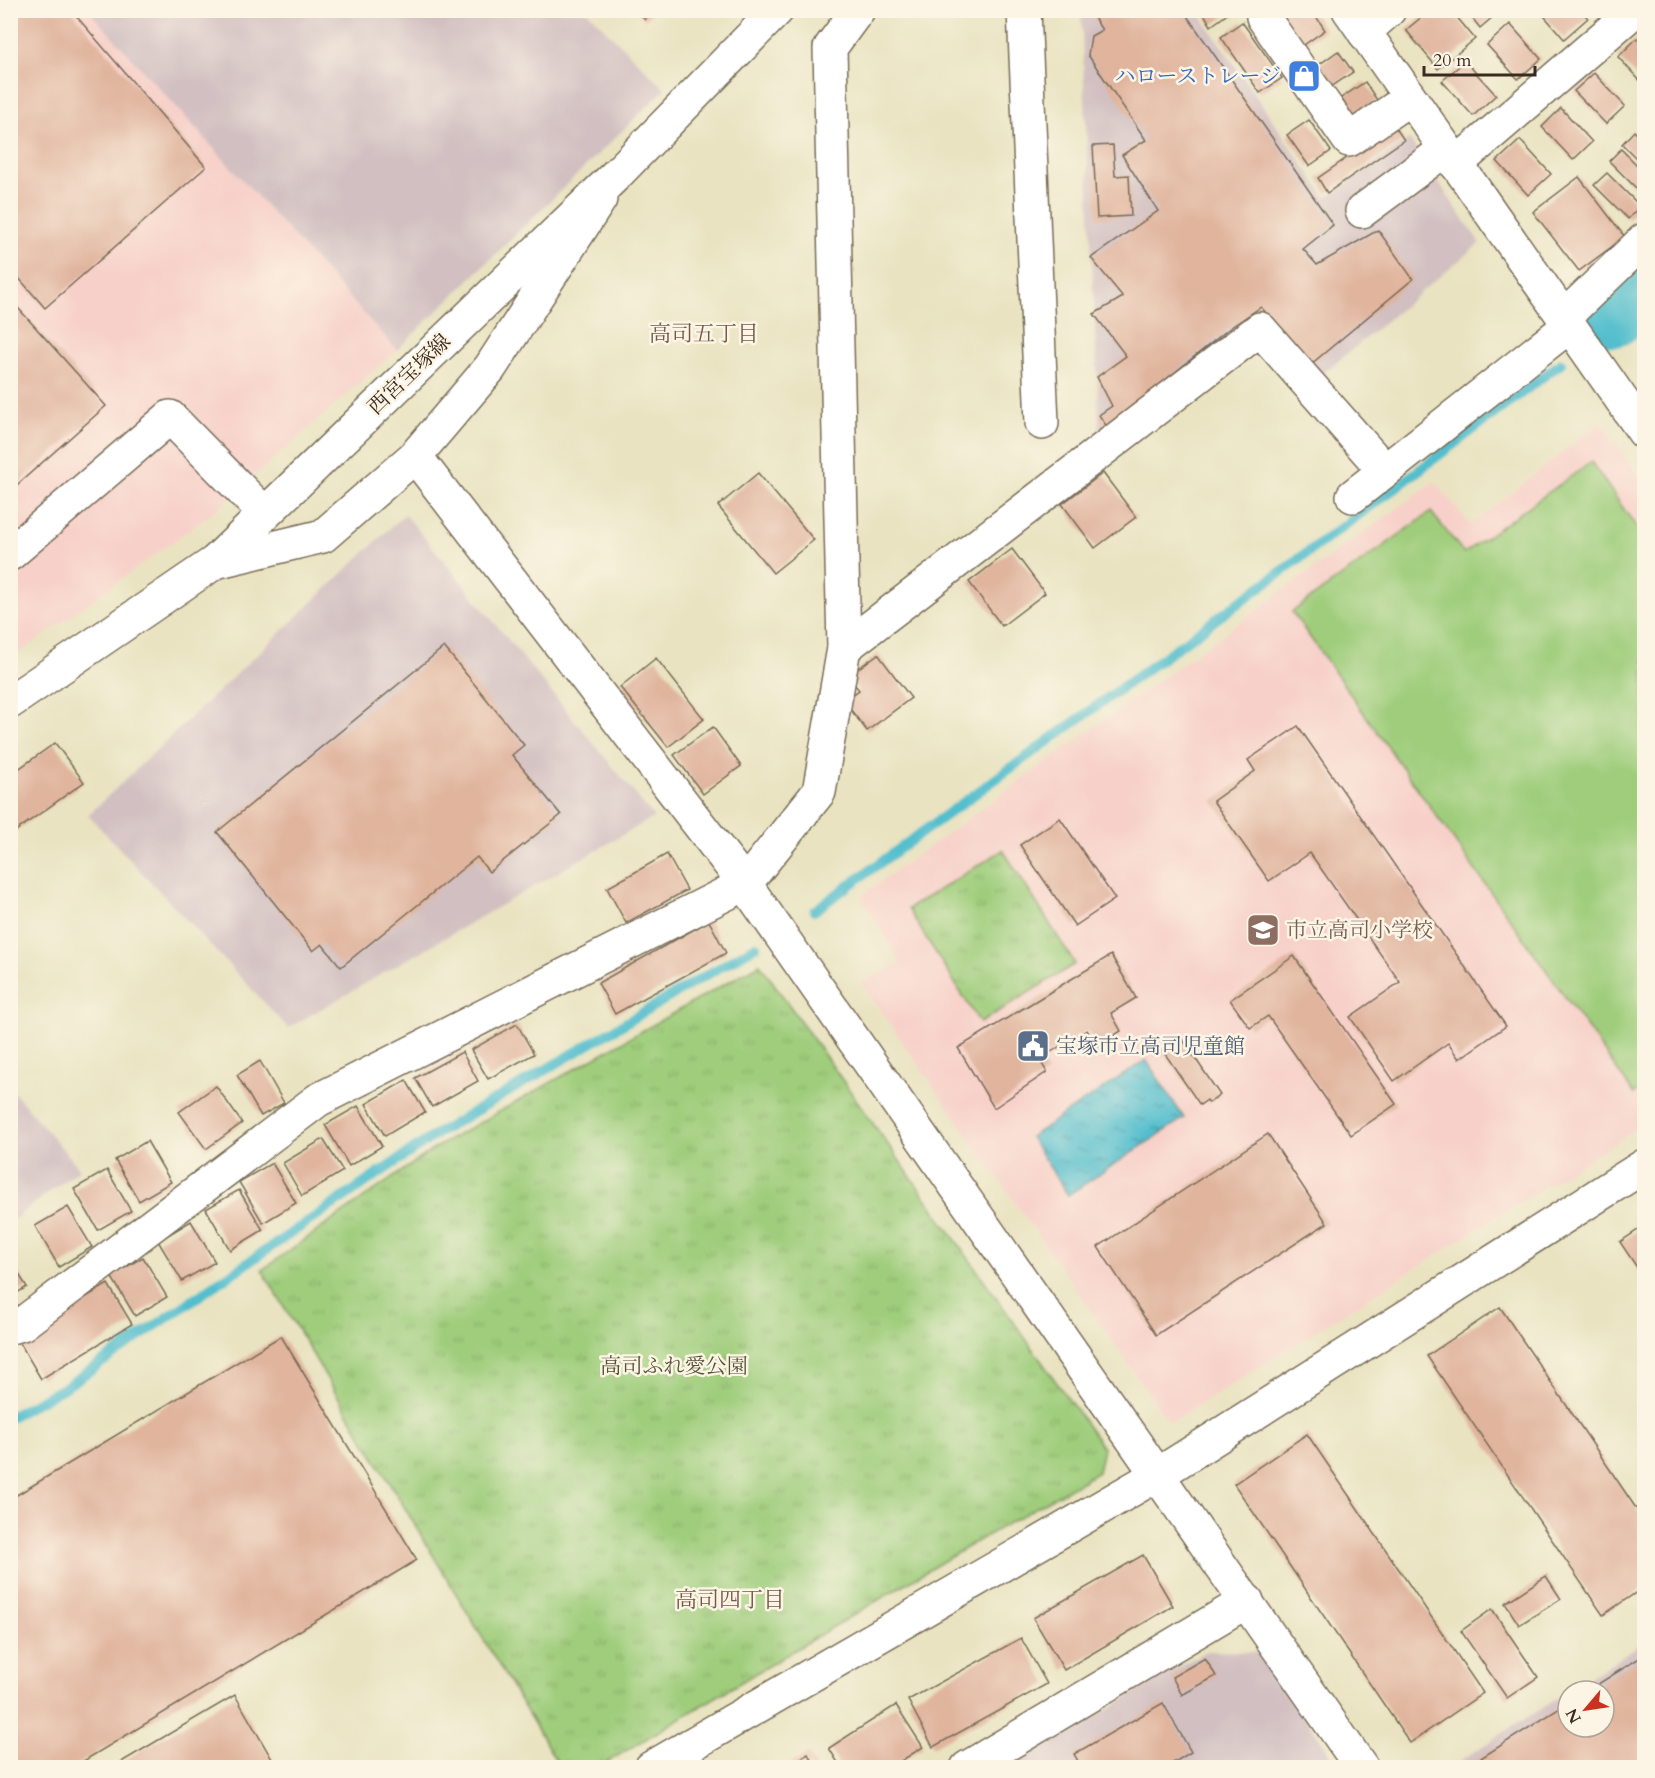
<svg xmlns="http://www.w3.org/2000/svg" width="1655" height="1778" font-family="Cardo,'Noto Serif JP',serif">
  <defs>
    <pattern id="park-tufts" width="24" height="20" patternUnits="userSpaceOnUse" patternTransform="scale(1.5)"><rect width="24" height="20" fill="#9fcd7b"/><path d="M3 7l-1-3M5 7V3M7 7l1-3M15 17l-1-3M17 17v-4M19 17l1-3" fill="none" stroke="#8ab06a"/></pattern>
    <pattern id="water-ripples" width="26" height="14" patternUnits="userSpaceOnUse" patternTransform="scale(1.5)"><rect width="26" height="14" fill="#52becd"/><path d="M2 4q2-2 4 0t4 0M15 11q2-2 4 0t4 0" fill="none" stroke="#459ba6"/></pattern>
  </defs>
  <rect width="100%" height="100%" fill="#fcf5e5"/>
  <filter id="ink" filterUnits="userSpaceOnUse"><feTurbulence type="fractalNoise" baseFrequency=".0167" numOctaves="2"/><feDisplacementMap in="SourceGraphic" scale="12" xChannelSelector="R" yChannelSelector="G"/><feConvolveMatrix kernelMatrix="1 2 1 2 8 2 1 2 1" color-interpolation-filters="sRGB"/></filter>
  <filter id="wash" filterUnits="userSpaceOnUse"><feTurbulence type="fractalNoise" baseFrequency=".008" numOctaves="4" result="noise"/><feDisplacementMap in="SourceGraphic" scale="24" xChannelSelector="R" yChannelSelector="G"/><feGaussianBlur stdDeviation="1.35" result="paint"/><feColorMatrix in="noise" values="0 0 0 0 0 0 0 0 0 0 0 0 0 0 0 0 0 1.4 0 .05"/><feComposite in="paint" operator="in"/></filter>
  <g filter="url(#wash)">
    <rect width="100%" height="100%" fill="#e9e3c1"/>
    <g fill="#f7d1c9">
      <path d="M 11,11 L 89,11 L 397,350 L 211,514 L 11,659 Z"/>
      <path d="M 1601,422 L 1644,483 L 1644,1124 L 1170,1423 L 861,983 L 901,963 L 861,896 L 1435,481 L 1471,525 Z"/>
    </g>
    <g fill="#d2bfc1">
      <path d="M 89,11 L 587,11 L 665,89 L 397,350 Z"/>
      <path d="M 1081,11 L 1200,11 L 1198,12 L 1326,198 L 1409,139 L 1480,243 L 1314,381 L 1255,317 L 1100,441 Z"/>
      <path d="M 405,514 L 654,817 L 288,1028 L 88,815 Z"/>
      <path d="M 10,1088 L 80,1169 L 11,1221 L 10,1221 Z"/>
      <path d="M 1644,1642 L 1644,1767 L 1449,1768 L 1568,1691 L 1568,1727 L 1604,1727 L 1604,1691 L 1568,1691 Z"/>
      <path d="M 1206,1651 L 1261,1652 L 1339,1767 L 1007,1768 Z"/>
    </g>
    <path fill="#9fcd7b" stroke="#6d7c4c" stroke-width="1.5" d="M 1591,462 L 1644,538 L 1644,1087 L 1634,1094 L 1292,612 L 1431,512 L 1464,553 Z"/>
    <g fill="url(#park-tufts)" stroke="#6d7c4c" stroke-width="1.5">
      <path d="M 1003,850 L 1075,964 L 980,1023 L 908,909 Z"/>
      <path d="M 760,964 L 1103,1448 L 1098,1472 L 972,1544 L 599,1767 L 560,1767 L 262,1270 L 435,1148 Z"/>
    </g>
    <path fill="url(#water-ripples)" stroke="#467476" stroke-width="1.5" d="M 1146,1060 L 1184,1118 L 1068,1195 L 1030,1137 Z"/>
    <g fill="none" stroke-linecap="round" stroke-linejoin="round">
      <g stroke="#52becd" stroke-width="10">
        <path d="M 814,911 C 1063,729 1315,551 1561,363"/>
        <path d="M 10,1417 L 67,1386 L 438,1133 L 756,946"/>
      </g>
      <path stroke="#52becd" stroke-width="66" d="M 1613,314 L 1644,282"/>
    </g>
    <g id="blocks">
      <g fill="#e0b49d">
        <path d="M 10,10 L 71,10 L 206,167 L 45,308 L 10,268 Z"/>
        <path d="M 636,10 L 654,10 L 645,20 Z"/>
        <path d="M 1089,10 L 1183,10 L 1333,225 L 1303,249 L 1317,265 L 1378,230 L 1413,279 L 1310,365 L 1261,307 L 1231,327 L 1107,427 L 1099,415 L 1112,406 L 1097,377 L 1126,356 L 1094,314 L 1123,297 L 1091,258 L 1158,211 L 1122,155 L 1146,140 L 1088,55 L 1091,36 L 1102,30 Z"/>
        <path d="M 1209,10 L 1233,10 L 1211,26 L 1204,14 Z"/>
        <path d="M 1275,10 L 1312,10 L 1325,30 L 1301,47 Z"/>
        <path d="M 1430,10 L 1451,10 L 1475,39 L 1438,69 L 1406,30 Z"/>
        <path d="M 1466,10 L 1501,10 L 1480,28 Z"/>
        <path d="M 1539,10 L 1580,10 L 1588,18 L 1564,39 Z"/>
        <path d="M 1242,22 L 1282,78 L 1260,93 L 1221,37 Z"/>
        <path d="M 1510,24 L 1541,59 L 1518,79 L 1487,45 Z"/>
        <path d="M 1637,38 L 1644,46 L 1644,85 L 1618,57 Z"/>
        <path d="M 1338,51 L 1353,72 L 1328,89 L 1313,69 Z"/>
        <path d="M 1465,61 L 1496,95 L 1473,116 L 1442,81 Z"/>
        <path d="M 1594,73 L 1625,106 L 1606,124 L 1574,91 Z"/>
        <path d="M 1365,82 L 1377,100 L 1353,117 L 1341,98 Z"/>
        <path d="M 1561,108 L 1592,142 L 1573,160 L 1542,127 Z"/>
        <path d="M 1309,120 L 1331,151 L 1309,166 L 1287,135 Z"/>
        <path d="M 1394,125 L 1404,140 L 1327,193 L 1318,178 Z"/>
        <path d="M 1634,131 L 1644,142 L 1644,166 L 1622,144 Z"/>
        <path d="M 1520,140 L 1551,174 L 1528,195 L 1497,161 Z"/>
        <path d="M 1113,145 L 1115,176 L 1129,175 L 1131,216 L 1097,218 L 1093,146 Z"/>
        <path d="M 1621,149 L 1644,172 L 1643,195 L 1609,161 Z"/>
        <path d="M 1607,173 L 1640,206 L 1628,219 L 1594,185 Z"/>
        <path d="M 1579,177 L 1625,237 L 1579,271 L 1533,212 Z"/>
        <path d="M 10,299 L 106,406 L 10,491 Z"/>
        <path d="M 758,473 L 814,540 L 773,573 L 718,506 Z"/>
        <path d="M 1103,473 L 1136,517 L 1095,548 L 1062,504 Z"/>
        <path d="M 1012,549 L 1045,593 L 1002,626 L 969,582 Z"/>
        <path d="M 444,647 L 524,745 L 512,755 L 561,815 L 489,872 L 477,857 L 341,967 L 322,944 L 313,951 L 217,832 Z"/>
        <path d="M 878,654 L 911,698 L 867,731 L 844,701 L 859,690 L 848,676 Z"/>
        <path d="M 656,658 L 704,719 L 668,747 L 620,687 Z"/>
        <path d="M 1298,726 L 1506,1026 L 1459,1059 L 1448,1043 L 1394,1081 L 1350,1017 L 1400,982 L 1310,853 L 1269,881 L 1213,801 L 1255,771 L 1248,760 Z"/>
        <path d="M 713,727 L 741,766 L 703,794 L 674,755 Z"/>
        <path d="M 55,743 L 84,782 L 10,835 L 10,775 Z"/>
        <path d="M 1060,818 L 1115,899 L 1075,926 L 1020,845 Z"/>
        <path d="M 667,854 L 687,890 L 626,923 L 607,888 Z"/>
        <path d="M 709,921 L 726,953 L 615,1014 L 598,983 Z"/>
        <path d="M 1111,955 L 1136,998 L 1111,1013 L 1121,1031 L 1097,1046 L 1087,1030 L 1039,1059 L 1047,1072 L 994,1108 L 958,1048 Z"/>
        <path d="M 1294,956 L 1396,1104 L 1351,1135 L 1268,1016 L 1250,1028 L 1230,1000 Z"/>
        <path d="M 517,1024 L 534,1054 L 488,1079 L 471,1050 Z"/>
        <path d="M 1181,1037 L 1220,1095 L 1209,1103 L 1207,1100 L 1200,1105 L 1163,1051 Z"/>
        <path d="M 462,1052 L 478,1081 L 432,1107 L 415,1078 Z"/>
        <path d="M 260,1061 L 284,1103 L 261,1116 L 237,1075 Z"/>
        <path d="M 406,1080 L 425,1112 L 385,1136 L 366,1104 Z"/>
        <path d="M 216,1086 L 242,1123 L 206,1149 L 179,1112 Z"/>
        <path d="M 358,1106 L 382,1146 L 349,1166 L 325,1125 Z"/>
        <path d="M 1268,1134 L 1327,1223 L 1156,1335 L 1098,1247 Z"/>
        <path d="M 323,1139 L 343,1171 L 302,1196 L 283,1163 Z"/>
        <path d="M 147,1141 L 171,1182 L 139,1201 L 115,1160 Z"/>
        <path d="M 272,1163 L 296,1203 L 263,1223 L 239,1182 Z"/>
        <path d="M 107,1170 L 131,1211 L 98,1230 L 74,1189 Z"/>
        <path d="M 239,1190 L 263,1230 L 230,1250 L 206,1209 Z"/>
        <path d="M 68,1207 L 92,1247 L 59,1267 L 35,1226 Z"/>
        <path d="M 191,1221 L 215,1262 L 182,1281 L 158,1241 Z"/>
        <path d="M 1644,1226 L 1644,1278 L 1620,1242 Z"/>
        <path d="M 143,1257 L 167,1297 L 135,1316 L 111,1276 Z"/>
        <path d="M 10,1260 L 27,1287 L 10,1297 Z"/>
        <path d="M 108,1284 L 132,1324 L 41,1379 L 17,1338 Z"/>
        <path d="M 1500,1307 L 1644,1520 L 1644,1587 L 1603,1615 L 1427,1356 Z"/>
        <path d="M 281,1336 L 417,1560 L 72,1768 L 10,1768 L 10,1499 Z"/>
        <path d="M 1307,1434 L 1483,1693 L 1410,1743 L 1234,1484 Z"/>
        <path d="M 1143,1555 L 1173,1606 L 1064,1670 L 1033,1618 Z"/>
        <path d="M 1546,1576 L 1561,1599 L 1519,1625 L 1505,1603 Z"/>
        <path d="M 1492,1609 L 1538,1677 L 1507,1698 L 1461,1631 Z"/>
        <path d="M 1021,1638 L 1047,1684 L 933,1747 L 908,1700 Z"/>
        <path d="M 1644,1655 L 1644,1768 L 1465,1768 L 1568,1703 L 1568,1727 L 1604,1727 L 1604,1691 L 1587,1691 Z"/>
        <path d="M 1205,1658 L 1216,1676 L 1182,1695 L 1172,1677 Z"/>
        <path d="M 235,1695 L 277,1768 L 111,1768 Z"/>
        <path d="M 1163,1703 L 1191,1752 L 1165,1768 L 1082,1768 L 1074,1754 Z"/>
        <path d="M 896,1705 L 923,1747 L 890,1768 L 841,1768 L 829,1748 Z"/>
        <path d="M 808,1754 L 816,1768 L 784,1768 Z"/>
      </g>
    </g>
  </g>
  <g filter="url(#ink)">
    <use href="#blocks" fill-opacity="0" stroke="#786b57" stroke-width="1.5"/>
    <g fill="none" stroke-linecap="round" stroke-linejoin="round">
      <g stroke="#786b57" stroke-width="36">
        <g id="minor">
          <path d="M 1024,10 L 1042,423"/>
          <path d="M 1349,10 L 1644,432"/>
          <path d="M 1263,17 L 1349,140 L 1410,98"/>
          <path d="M 1364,32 L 1389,10"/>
          <path d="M 1456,164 L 1635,10"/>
          <path d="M 1362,211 L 1446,149"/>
          <path d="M 1563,318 L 1644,240"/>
          <path d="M 415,456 L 745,884 L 1362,1768"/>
          <path d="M 1353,496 L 1569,326"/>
          <path d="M 10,554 L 170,417 L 264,513"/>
          <path d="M 215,562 L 323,536 L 415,456 L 490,368 L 600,199"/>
          <path d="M 844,648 L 1260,329 L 1385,471"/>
          <path d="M 10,1327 L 22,1324 L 318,1100 L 745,884 L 819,792 L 844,648 L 830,48 L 858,10"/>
          <path d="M 651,1768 L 1157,1475 L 1644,1166"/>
          <path d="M 967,1768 L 1247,1601"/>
        </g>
      </g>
      <g stroke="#786b57" stroke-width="36">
        <path id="major" d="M 10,702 L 215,562 L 617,174 L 777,10"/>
      </g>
      <use href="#minor" stroke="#fff" stroke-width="33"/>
      <use href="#major" stroke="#fff" stroke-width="33"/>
    </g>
  </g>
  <defs>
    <g id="shop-square" transform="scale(1.725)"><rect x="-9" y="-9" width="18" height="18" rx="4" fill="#3f7fe0" stroke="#fcf5e5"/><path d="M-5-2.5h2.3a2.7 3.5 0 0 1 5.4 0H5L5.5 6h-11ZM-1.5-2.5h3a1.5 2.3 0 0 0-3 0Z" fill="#fff"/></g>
    <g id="school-square" transform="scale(1.725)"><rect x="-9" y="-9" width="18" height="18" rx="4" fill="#8d6e63" stroke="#fcf5e5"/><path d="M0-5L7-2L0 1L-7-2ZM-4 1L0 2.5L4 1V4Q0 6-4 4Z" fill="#fff"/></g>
    <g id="civic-square" transform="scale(1.725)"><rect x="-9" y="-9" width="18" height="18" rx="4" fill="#5c6f8a" stroke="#fcf5e5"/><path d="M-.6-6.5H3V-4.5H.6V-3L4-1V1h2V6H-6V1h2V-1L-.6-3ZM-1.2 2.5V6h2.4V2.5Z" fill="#fff"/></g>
  </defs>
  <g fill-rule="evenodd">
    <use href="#shop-square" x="1304" y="76"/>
    <use href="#school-square" x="1263" y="930"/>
    <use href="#civic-square" x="1033" y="1046"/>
  </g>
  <g text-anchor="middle" stroke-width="5" stroke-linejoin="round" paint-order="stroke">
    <g font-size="21" fill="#366cbe" stroke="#fcf5e5" text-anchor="end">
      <text x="1281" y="83">ハローストレージ</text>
    </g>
    <g font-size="21" fill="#3b2a1e" stroke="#fcf5e5">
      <text transform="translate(409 374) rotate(-44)" y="7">西宮宝塚線</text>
    </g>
    <g font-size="21" fill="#785e54" stroke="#fcf5e5" text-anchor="start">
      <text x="1286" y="937">市立高司小学校</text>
    </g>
    <g font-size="21" fill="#4e5e75" stroke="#fcf5e5" text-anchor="start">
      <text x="1056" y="1053">宝塚市立高司児童館</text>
    </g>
    <g font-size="21" fill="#545335" stroke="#fcf5e5">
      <text x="674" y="1373">高司ふれ愛公園</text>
    </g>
    <g font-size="22" fill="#755a4a" stroke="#fcf5e5">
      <text x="704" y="341">高司五丁目</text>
      <text x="730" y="1607">高司四丁目</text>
    </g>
  </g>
  <rect width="1655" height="1778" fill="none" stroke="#fcf5e5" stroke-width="36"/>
  <g transform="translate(1586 1709) rotate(241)"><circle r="28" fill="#fcf5e5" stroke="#afa495" stroke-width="1.5"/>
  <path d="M0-4.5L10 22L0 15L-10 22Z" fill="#c8321e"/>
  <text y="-9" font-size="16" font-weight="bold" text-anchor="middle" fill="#3b2a1e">N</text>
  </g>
  <path d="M1424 66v9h111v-9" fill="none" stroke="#3b2a1e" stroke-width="3"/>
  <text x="1433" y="66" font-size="18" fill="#3b2a1e" stroke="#fcf5e5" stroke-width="4.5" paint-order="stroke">20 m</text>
</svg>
